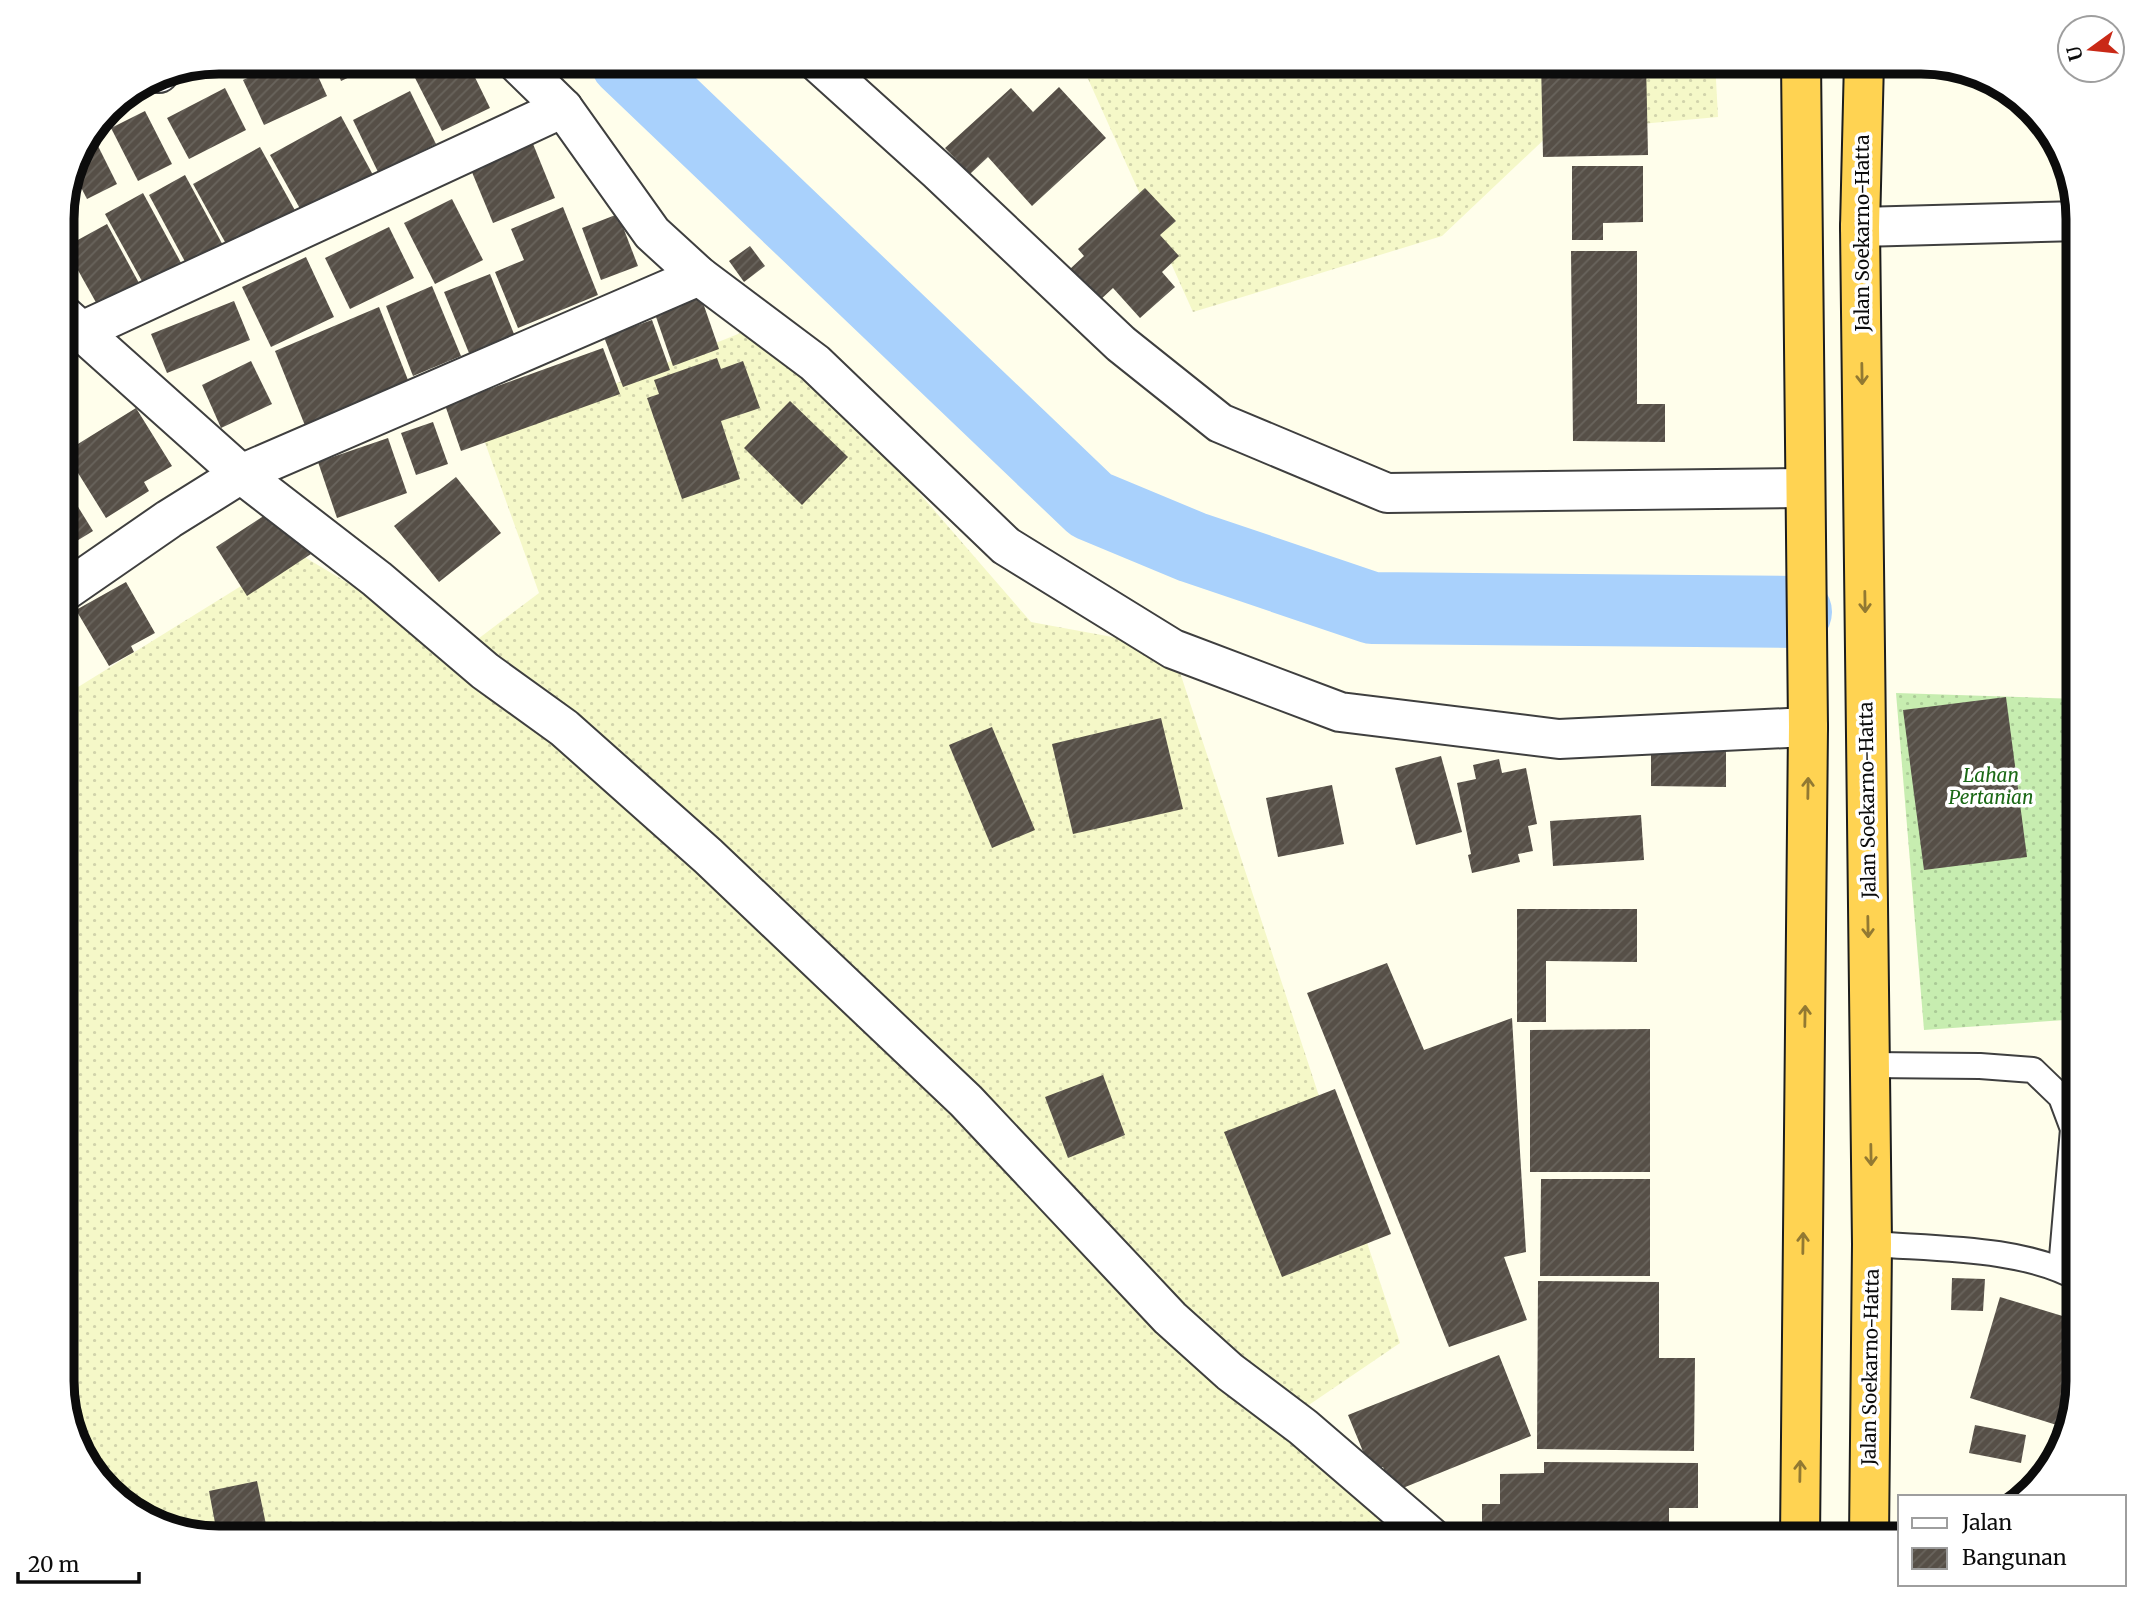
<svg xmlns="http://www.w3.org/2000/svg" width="2140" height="1600" font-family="Merriweather,serif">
  <defs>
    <pattern id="farmland-dots" width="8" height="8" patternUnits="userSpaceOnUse" patternTransform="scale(1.75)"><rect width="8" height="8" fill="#f5f8c8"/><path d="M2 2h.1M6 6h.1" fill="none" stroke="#d1d3ab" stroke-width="1.8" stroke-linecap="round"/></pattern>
    <pattern id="grass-dots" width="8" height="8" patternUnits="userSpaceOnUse" patternTransform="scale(1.75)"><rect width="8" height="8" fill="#c7edb0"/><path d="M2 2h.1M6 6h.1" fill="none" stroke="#aaca96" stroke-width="1.8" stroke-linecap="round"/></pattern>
    <pattern id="building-hatch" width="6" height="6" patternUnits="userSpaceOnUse" patternTransform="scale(1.75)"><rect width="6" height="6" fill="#564f47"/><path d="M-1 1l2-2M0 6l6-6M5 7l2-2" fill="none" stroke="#69645d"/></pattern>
  </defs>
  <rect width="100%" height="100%" fill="#fffeeb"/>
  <g fill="url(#farmland-dots)">
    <path d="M 1080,61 L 1715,61 L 1718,117 L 1552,132 L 1442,236 L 1193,312 Z"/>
    <path d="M 770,321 L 1031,622 L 1172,648 L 1400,1343 L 1297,1413 L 1455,1539 L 218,1539 L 123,1506 L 78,1451 L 62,1391 L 62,697 L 296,552 L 462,651 L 539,593 L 483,437 Z"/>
  </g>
  <path fill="url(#grass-dots)" d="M 1896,693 L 2079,699 L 2079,1019 L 1924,1030 Z"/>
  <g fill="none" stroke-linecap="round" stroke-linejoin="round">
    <path stroke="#a9d1fc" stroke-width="72" d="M 626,61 L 1091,505 L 1192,547 L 1372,608 L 1796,612"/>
  </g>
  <g fill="url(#building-hatch)">
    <path d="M 284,61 L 311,61 L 327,96 L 264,125 L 243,80 Z"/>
    <path d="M 333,61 L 384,61 L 341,81 Z"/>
    <path d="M 429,61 L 467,61 L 490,108 L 442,131 L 411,70 Z"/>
    <path d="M 1541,61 L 1646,61 L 1648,155 L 1543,157 Z"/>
    <path d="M 1059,87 L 1106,138 L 1032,206 L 988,157 L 970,174 L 945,148 L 1011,88 L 1033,112 Z"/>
    <path d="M 225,88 L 246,130 L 189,159 L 167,118 Z"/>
    <path d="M 410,91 L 436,144 L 378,172 L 353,120 Z"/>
    <path d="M 145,111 L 172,164 L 138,181 L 111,128 Z"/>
    <path d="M 341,116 L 373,175 L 303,214 L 270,155 Z"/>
    <path d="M 91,132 L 117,184 L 87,199 L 72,170 L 78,149 Z"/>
    <path d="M 531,139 L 555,198 L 493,223 L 469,165 Z"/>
    <path d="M 260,147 L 297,214 L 230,251 L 193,184 Z"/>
    <path d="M 1572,166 L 1643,166 L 1643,222 L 1603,223 L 1603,240 L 1572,240 Z"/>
    <path d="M 185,175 L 225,249 L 189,269 L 149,195 Z"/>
    <path d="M 68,183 L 77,202 L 62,210 L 62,208 Z"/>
    <path d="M 1145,188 L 1176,221 L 1160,235 L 1179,256 L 1162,272 L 1175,287 L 1140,318 L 1113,288 L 1099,301 L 1070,269 L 1084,256 L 1078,249 Z"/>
    <path d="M 143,193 L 186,272 L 148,292 L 105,214 Z"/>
    <path d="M 452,199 L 483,260 L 435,284 L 404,223 Z"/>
    <path d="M 563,207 L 598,295 L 518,328 L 495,272 L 524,260 L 511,229 Z"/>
    <path d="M 618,214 L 638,266 L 601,280 L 582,228 Z"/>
    <path d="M 107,224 L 139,283 L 98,306 L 65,247 Z"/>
    <path d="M 389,227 L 414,278 L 350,309 L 325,258 Z"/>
    <path d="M 750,246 L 765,266 L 744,282 L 729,261 Z"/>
    <path d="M 1571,251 L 1637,251 L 1637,404 L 1665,404 L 1665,442 L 1573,441 Z"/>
    <path d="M 306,257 L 334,317 L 271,347 L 242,287 Z"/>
    <path d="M 490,274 L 514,334 L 469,353 L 444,292 Z"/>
    <path d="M 432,286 L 461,356 L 413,376 L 386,306 Z"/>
    <path d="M 701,297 L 719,349 L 673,366 L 655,314 Z"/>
    <path d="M 234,301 L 250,340 L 167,373 L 151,334 Z"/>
    <path d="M 379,307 L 410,385 L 306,428 L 275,351 Z"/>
    <path d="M 652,320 L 670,370 L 623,387 L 604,337 Z"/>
    <path d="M 603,348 L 620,394 L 461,451 L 445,405 Z"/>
    <path d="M 717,358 L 721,369 L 743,361 L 760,408 L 721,421 L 740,479 L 682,499 L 647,398 L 659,394 L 654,380 Z"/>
    <path d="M 251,361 L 272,404 L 221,428 L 202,385 Z"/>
    <path d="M 790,401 L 848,457 L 802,505 L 744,448 Z"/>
    <path d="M 62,403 L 76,433 L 62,440 Z"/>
    <path d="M 136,408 L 172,466 L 144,482 L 149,491 L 106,518 L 65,452 Z"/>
    <path d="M 433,422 L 448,464 L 416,475 L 401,433 Z"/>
    <path d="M 388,438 L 407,493 L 337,518 L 318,462 Z"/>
    <path d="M 456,477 L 501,533 L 439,582 L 394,526 Z"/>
    <path d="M 62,481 L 93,531 L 62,550 Z"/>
    <path d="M 279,506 L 311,554 L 247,596 L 216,547 Z"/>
    <path d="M 126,582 L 155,633 L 131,646 L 134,652 L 109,666 L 76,610 Z"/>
    <path d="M 2006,697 L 2027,857 L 1924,870 L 1903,710 Z"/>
    <path d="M 1161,718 L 1183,809 L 1073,834 L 1052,744 Z"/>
    <path d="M 992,727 L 1035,830 L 992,848 L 949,745 Z"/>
    <path d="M 1651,743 L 1726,743 L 1726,787 L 1651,786 Z"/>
    <path d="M 1441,756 L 1462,832 L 1416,845 L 1395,768 Z"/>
    <path d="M 1499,759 L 1502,773 L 1526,768 L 1537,824 L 1528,826 L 1533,851 L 1518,854 L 1520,862 L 1472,873 L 1468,855 L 1471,854 L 1457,783 L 1476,779 L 1473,765 Z"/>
    <path d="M 1332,785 L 1344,844 L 1278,857 L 1266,798 Z"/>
    <path d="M 1641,815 L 1644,860 L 1553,866 L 1550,821 Z"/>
    <path d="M 1517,909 L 1637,909 L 1637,962 L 1546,961 L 1546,1022 L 1517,1022 Z"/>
    <path d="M 1387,963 L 1424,1050 L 1512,1018 L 1526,1252 L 1504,1257 L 1527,1320 L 1449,1347 L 1307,993 Z"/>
    <path d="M 1650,1029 L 1650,1172 L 1530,1172 L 1530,1030 Z"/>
    <path d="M 1103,1075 L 1125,1135 L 1068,1158 L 1045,1097 Z"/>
    <path d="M 1335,1089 L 1391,1234 L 1282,1277 L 1224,1132 Z"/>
    <path d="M 1541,1179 L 1650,1179 L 1650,1276 L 1540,1276 Z"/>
    <path d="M 1952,1278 L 1985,1279 L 1983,1311 L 1951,1310 Z"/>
    <path d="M 1538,1281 L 1659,1282 L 1659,1358 L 1695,1358 L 1694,1451 L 1537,1449 Z"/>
    <path d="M 2000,1297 L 2079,1321 L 2079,1382 L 2063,1427 L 1970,1398 Z"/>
    <path d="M 1499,1355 L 1531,1436 L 1393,1492 L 1383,1467 L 1371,1471 L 1348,1415 Z"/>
    <path d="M 1975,1425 L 2026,1435 L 2021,1463 L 1969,1453 Z"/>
    <path d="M 1544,1462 L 1698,1463 L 1698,1508 L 1669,1508 L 1669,1526 L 1695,1525 L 1695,1539 L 1482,1539 L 1482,1504 L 1500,1504 L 1500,1474 L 1544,1473 Z"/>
    <path d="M 257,1481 L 269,1539 L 218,1539 L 209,1491 Z"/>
    <path d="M 1332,1534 L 1381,1537 L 1381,1539 L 1332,1539 Z"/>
  </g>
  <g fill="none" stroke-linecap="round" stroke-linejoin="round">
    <g stroke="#3f3f3f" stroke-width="28">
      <g id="service">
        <path d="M 1870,1065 L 1980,1066 L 2033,1070 L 2061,1097 L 2073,1129 L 2061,1269"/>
        <path d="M 1872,1244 C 1935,1249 2023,1247 2079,1279"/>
      </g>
    </g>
    <g stroke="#3f3f3f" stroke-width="42">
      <g id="minor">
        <path d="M 515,61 L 563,108 L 652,233 L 699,276 L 815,363 L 1006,546 L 1173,649 L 1340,712 L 1559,739 L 1808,727"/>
        <path d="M 816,61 L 939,172 L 1121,344 L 1220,423 L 1387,493 L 1804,488"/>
        <path d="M 158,73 L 159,73"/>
        <path d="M 1860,227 L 2079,221"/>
        <path d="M 62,314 L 241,474 L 377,579 L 485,671 L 564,728 L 708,856 L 966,1101 L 1170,1318 L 1230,1372 L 1303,1427 L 1433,1539"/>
        <path d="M 82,331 L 563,108"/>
        <path d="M 62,593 L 169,519 L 241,474 L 699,276"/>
      </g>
    </g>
    <g stroke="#1d1d1d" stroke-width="42">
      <g id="trunk">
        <path d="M 1864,61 L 1860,227 L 1872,1244 L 1869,1539"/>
        <path d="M 1800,1539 L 1808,727 L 1801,61"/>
      </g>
    </g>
    <use href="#service" stroke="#fff" stroke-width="24"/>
    <use href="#minor" stroke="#fff" stroke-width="38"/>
    <use href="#trunk" stroke="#ffd352" stroke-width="38"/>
  </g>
  <defs><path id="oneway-shaft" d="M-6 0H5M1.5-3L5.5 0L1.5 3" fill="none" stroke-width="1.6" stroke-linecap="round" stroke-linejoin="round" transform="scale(1.75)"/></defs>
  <g stroke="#927932">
    <use href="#oneway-shaft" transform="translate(1862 374) rotate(89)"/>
    <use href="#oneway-shaft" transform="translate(1865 602) rotate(89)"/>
    <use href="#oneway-shaft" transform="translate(1808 788) rotate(-89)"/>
    <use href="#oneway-shaft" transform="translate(1868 927) rotate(89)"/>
    <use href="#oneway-shaft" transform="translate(1805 1016) rotate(-89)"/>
    <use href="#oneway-shaft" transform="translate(1871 1155) rotate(89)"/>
    <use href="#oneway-shaft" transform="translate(1803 1243) rotate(-89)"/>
    <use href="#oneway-shaft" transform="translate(1800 1471) rotate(-89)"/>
  </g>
  <g text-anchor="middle" stroke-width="7" stroke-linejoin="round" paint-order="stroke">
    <g font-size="19" fill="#0c0c0c" stroke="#fff">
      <text transform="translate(1862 233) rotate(-90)" y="7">Jalan Soekarno-Hatta</text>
      <text transform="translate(1867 800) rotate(-91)" y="7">Jalan Soekarno-Hatta</text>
      <text transform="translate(1870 1367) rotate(-89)" y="7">Jalan Soekarno-Hatta</text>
    </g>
    <g font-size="19" font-style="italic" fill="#1b6916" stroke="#fff">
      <text x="1991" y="782">Lahan<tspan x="1991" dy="22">Pertanian</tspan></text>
    </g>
  </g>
  <path d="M0 0H2140V1600H0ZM219 74H1921A145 145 0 0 1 2066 219V1381A145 145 0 0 1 1921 1526H219A145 145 0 0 1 74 1381V219A145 145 0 0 1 219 74Z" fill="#fff" fill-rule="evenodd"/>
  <path fill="none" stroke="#0c0c0c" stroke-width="9" d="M219 74H1921A145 145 0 0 1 2066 219V1381A145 145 0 0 1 1921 1526H219A145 145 0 0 1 74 1381V219A145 145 0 0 1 219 74Z"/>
  <rect x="1898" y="1495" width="228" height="91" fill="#ffffff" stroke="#9e9e9e" stroke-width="2"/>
  <rect x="1912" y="1518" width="35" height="10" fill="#ffffff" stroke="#9e9e9e" stroke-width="2"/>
  <text x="1962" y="1530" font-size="21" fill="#0c0c0c">Jalan</text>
  <rect x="1912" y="1548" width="35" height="21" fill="url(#building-hatch)" stroke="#9e9e9e" stroke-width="2"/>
  <text x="1962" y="1565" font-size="21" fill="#0c0c0c">Bangunan</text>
  <g transform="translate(2091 49) rotate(255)"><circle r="33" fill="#ffffff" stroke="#9e9e9e" stroke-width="2"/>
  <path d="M0-5L12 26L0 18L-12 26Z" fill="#c92917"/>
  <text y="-10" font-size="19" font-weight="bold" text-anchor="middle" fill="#0c0c0c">U</text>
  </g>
  <path d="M18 1572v10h121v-10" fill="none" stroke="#0c0c0c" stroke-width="3.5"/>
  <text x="28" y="1572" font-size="21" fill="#0c0c0c" stroke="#ffffff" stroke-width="5" paint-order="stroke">20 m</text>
</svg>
